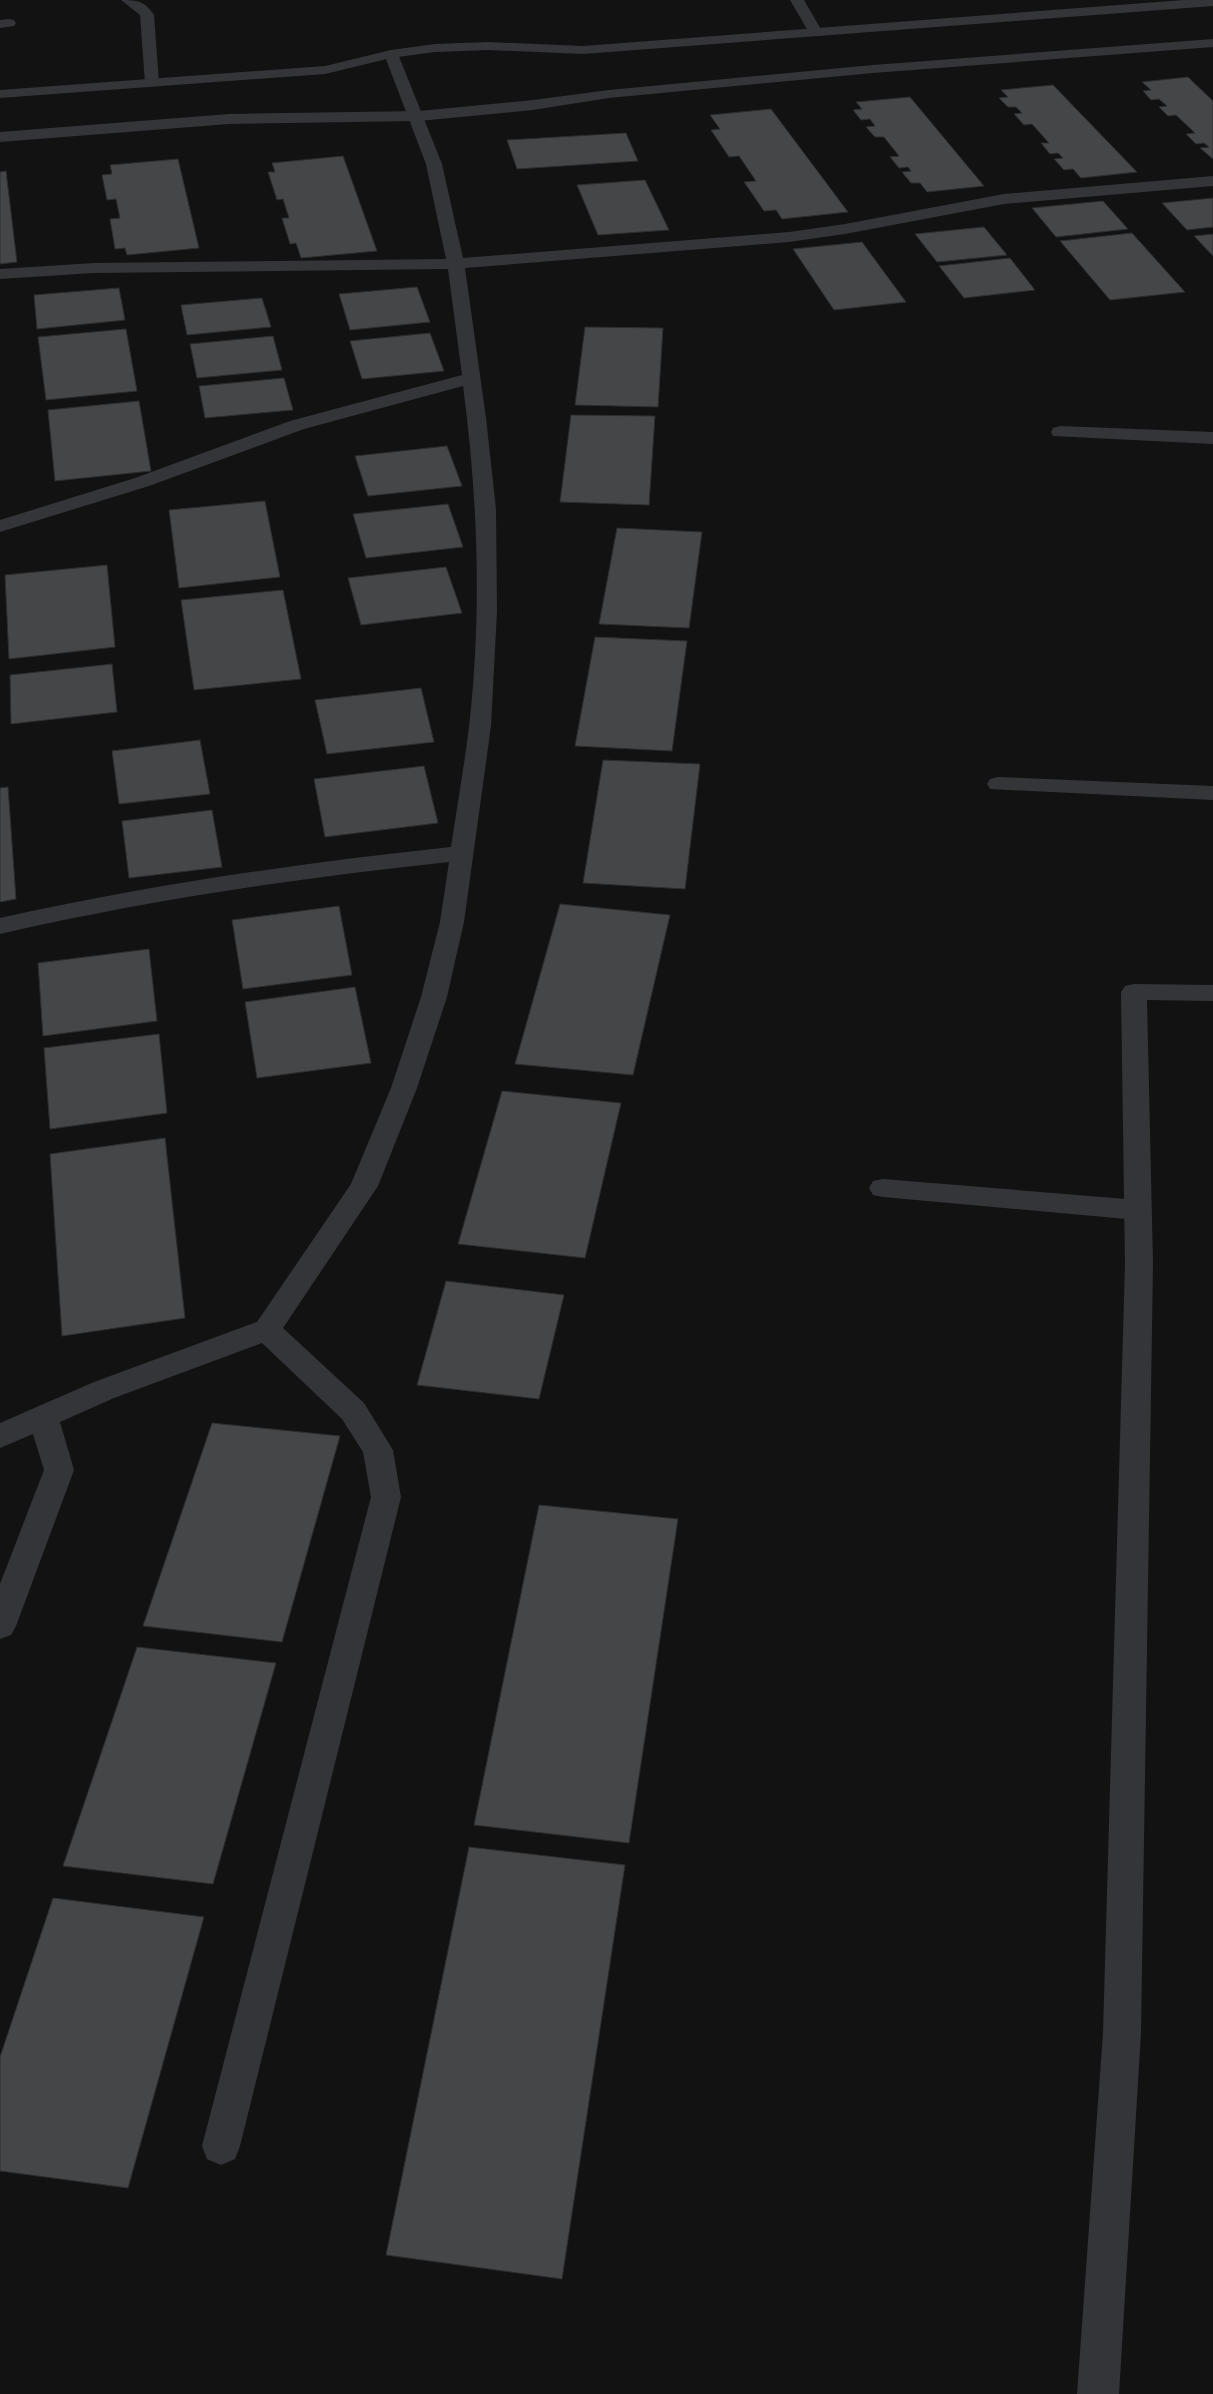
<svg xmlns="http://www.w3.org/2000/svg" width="1213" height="2394" font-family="Poppins,sans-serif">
  <rect width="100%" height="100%" fill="#121213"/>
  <g fill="#444648" stroke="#2c2d2f">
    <path d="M 1188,77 L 1213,101 L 1213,159 L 1200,148 L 1209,147 L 1204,143 L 1196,144 L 1186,134 L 1195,133 L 1176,115 L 1168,116 L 1159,107 L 1167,106 L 1159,99 L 1151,100 L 1143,91 L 1151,90 L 1142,82 Z"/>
    <path d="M 1053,85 L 1137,172 L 1081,178 L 1073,169 L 1064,170 L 1054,159 L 1063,158 L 1058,153 L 1050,154 L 1041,143 L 1049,143 L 1032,124 L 1024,125 L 1014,114 L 1022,113 L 1016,107 L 1008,107 L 999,98 L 1008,97 L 1001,90 Z"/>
    <path d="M 910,97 L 984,186 L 927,192 L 920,183 L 911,183 L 902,172 L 911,171 L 908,167 L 899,168 L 890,157 L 899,156 L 884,137 L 875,137 L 866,127 L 875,126 L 870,119 L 861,120 L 853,110 L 862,109 L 856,102 Z"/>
    <path d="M 771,109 L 848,212 L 782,219 L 776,210 L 764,211 L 744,182 L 756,181 L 739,156 L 729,157 L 711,130 L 720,129 L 710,115 Z"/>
    <path d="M 626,133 L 638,161 L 517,169 L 507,140 Z"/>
    <path d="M 343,156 L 377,251 L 301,258 L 296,243 L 290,244 L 282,218 L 289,218 L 283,199 L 277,200 L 268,172 L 275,172 L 272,163 Z"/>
    <path d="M 178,159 L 199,248 L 127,255 L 125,248 L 115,249 L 110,219 L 120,218 L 116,199 L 107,200 L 102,175 L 112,174 L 110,165 Z"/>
    <path d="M 6,171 L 17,262 L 0,264 L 0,172 Z"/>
    <path d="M 645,180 L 669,230 L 598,235 L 577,185 Z"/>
    <path d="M 1213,198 L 1213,227 L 1187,230 L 1162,203 Z"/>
    <path d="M 1103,201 L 1128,229 L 1056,237 L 1032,208 Z"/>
    <path d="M 984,227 L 1007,255 L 937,262 L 915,234 Z"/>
    <path d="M 1132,233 L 1185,292 L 1110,300 L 1060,241 Z"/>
    <path d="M 1213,234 L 1213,256 L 1194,236 Z"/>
    <path d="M 862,242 L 906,302 L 834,310 L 793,249 Z"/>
    <path d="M 1010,258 L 1035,290 L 964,298 L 939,266 Z"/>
    <path d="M 417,287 L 430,322 L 350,330 L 339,294 Z"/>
    <path d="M 119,288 L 125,320 L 37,329 L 34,295 Z"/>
    <path d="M 262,298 L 271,327 L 187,335 L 181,305 Z"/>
    <path d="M 585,327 L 663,328 L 658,407 L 575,405 Z"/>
    <path d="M 126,329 L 137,391 L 46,400 L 38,337 Z"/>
    <path d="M 430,333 L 444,371 L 362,379 L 350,341 Z"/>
    <path d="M 273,336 L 282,370 L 197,378 L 190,344 Z"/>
    <path d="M 284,378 L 293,410 L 205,418 L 199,386 Z"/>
    <path d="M 139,401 L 151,471 L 55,481 L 48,410 Z"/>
    <path d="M 571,415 L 655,416 L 649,505 L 560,502 Z"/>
    <path d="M 447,446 L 462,486 L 368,496 L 355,456 Z"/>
    <path d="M 265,501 L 280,577 L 179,588 L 169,510 Z"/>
    <path d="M 448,504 L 463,547 L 366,558 L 353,514 Z"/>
    <path d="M 617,528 L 702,532 L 689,628 L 599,624 Z"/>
    <path d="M 107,565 L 115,647 L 9,659 L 5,575 Z"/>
    <path d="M 446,567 L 462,613 L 361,625 L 348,578 Z"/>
    <path d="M 283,590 L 301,679 L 194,690 L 181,600 Z"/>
    <path d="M 595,637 L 687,641 L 672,751 L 575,746 Z"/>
    <path d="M 112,664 L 117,712 L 11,724 L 10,675 Z"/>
    <path d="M 421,688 L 434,742 L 327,754 L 315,700 Z"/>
    <path d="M 200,740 L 210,794 L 119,804 L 112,751 Z"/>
    <path d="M 603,760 L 700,764 L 685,889 L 583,883 Z"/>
    <path d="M 424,766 L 438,823 L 325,837 L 314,779 Z"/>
    <path d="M 8,787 L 16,899 L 0,902 L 0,788 Z"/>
    <path d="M 212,810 L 222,867 L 129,878 L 122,821 Z"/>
    <path d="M 560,904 L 670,915 L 633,1075 L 515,1064 Z"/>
    <path d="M 339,906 L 352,975 L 243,989 L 232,920 Z"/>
    <path d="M 149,949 L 157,1021 L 43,1036 L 38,963 Z"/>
    <path d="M 355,987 L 371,1063 L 257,1078 L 245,1002 Z"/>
    <path d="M 159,1034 L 167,1113 L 50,1129 L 44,1048 Z"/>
    <path d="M 502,1091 L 621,1103 L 585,1258 L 458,1244 Z"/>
    <path d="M 165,1138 L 185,1318 L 62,1336 L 50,1154 Z"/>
    <path d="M 446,1281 L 564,1295 L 539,1399 L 417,1385 Z"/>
    <path d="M 212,1423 L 340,1436 L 282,1642 L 143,1626 Z"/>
    <path d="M 539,1505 L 678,1519 L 629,1843 L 474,1825 Z"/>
    <path d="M 137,1647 L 276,1663 L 213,1884 L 63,1866 Z"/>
    <path d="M 469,1847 L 625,1865 L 562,2279 L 386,2255 Z"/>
    <path d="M 53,1898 L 204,1917 L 128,2188 L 0,2171 L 0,2057 Z"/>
  </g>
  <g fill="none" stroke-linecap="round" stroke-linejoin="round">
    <g fill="#343538" fill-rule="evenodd">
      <path d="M 790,0 L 804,0 L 823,33 L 821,36 L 811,36 Z"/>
      <path d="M 9,19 L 14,20 L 16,23 L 14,26 L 0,28 L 0,20 Z"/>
      <path d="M 391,50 L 398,54 L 442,164 L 463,258 L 789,232 L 845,224 L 1004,194 L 1213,176 L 1213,186 L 1004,204 L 845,234 L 789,242 L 465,268 L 486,418 L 496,509 L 497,611 L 491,726 L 464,922 L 447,997 L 417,1088 L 378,1186 L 283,1328 L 364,1403 L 393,1450 L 401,1497 L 240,2146 L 235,2159 L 221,2165 L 207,2159 L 202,2146 L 371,1497 L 363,1452 L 342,1419 L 262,1343 L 114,1398 L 60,1422 L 74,1470 L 16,1626 L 11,1635 L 0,1639 L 0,1584 L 44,1470 L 33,1434 L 0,1448 L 0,1423 L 94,1382 L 257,1322 L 351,1184 L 391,1088 L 421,997 L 440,922 L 449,862 C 298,878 148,900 0,934 L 0,918 C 149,885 299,863 451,847 C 457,807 464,767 469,727 C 482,614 478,499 463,386 L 304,429 L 149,486 L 0,532 L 0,520 L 135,478 L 290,421 L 462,375 L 448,269 L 94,273 L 0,279 L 0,269 L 94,263 L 446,259 L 426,164 L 384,54 Z"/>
      <path d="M 883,1179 L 1138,1200 L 1148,1203 L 1152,1210 L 1148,1217 L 1138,1220 L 883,1197 L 873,1195 L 869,1188 L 873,1181 Z"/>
    </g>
    <g fill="#343538" fill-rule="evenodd">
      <path d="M 121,0 C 137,0 145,1 154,15 L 159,83 L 157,86 L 147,86 L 145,83 L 140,15 Z"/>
      <path d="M 1060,426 L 1213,432 L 1213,444 L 1053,436 L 1051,432 L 1053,428 Z"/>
      <path d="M 998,777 L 1213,786 L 1213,800 L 990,789 L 987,784 L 990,779 Z"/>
      <path d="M 1134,984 L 1213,985 L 1213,1001 L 1147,1000 L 1153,1264 L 1141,2033 L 1119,2394 L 1077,2394 L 1103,2033 L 1125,1264 L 1121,992 L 1125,986 Z"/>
    </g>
    <g fill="#343538" fill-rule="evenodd">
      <path d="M 1184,0 L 1213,0 L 1213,6 L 583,54 L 488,50 L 435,52 L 391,58 L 325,74 L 0,98 L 0,90 L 325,66 L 391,50 L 435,44 L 488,42 L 583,46 Z"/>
      <path d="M 1213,39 L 1213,47 L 873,73 L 609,98 L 533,110 L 419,121 L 229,124 L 0,142 L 0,132 L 229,114 L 419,111 L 533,100 L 609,90 L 873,65 Z"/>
    </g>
  </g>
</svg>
